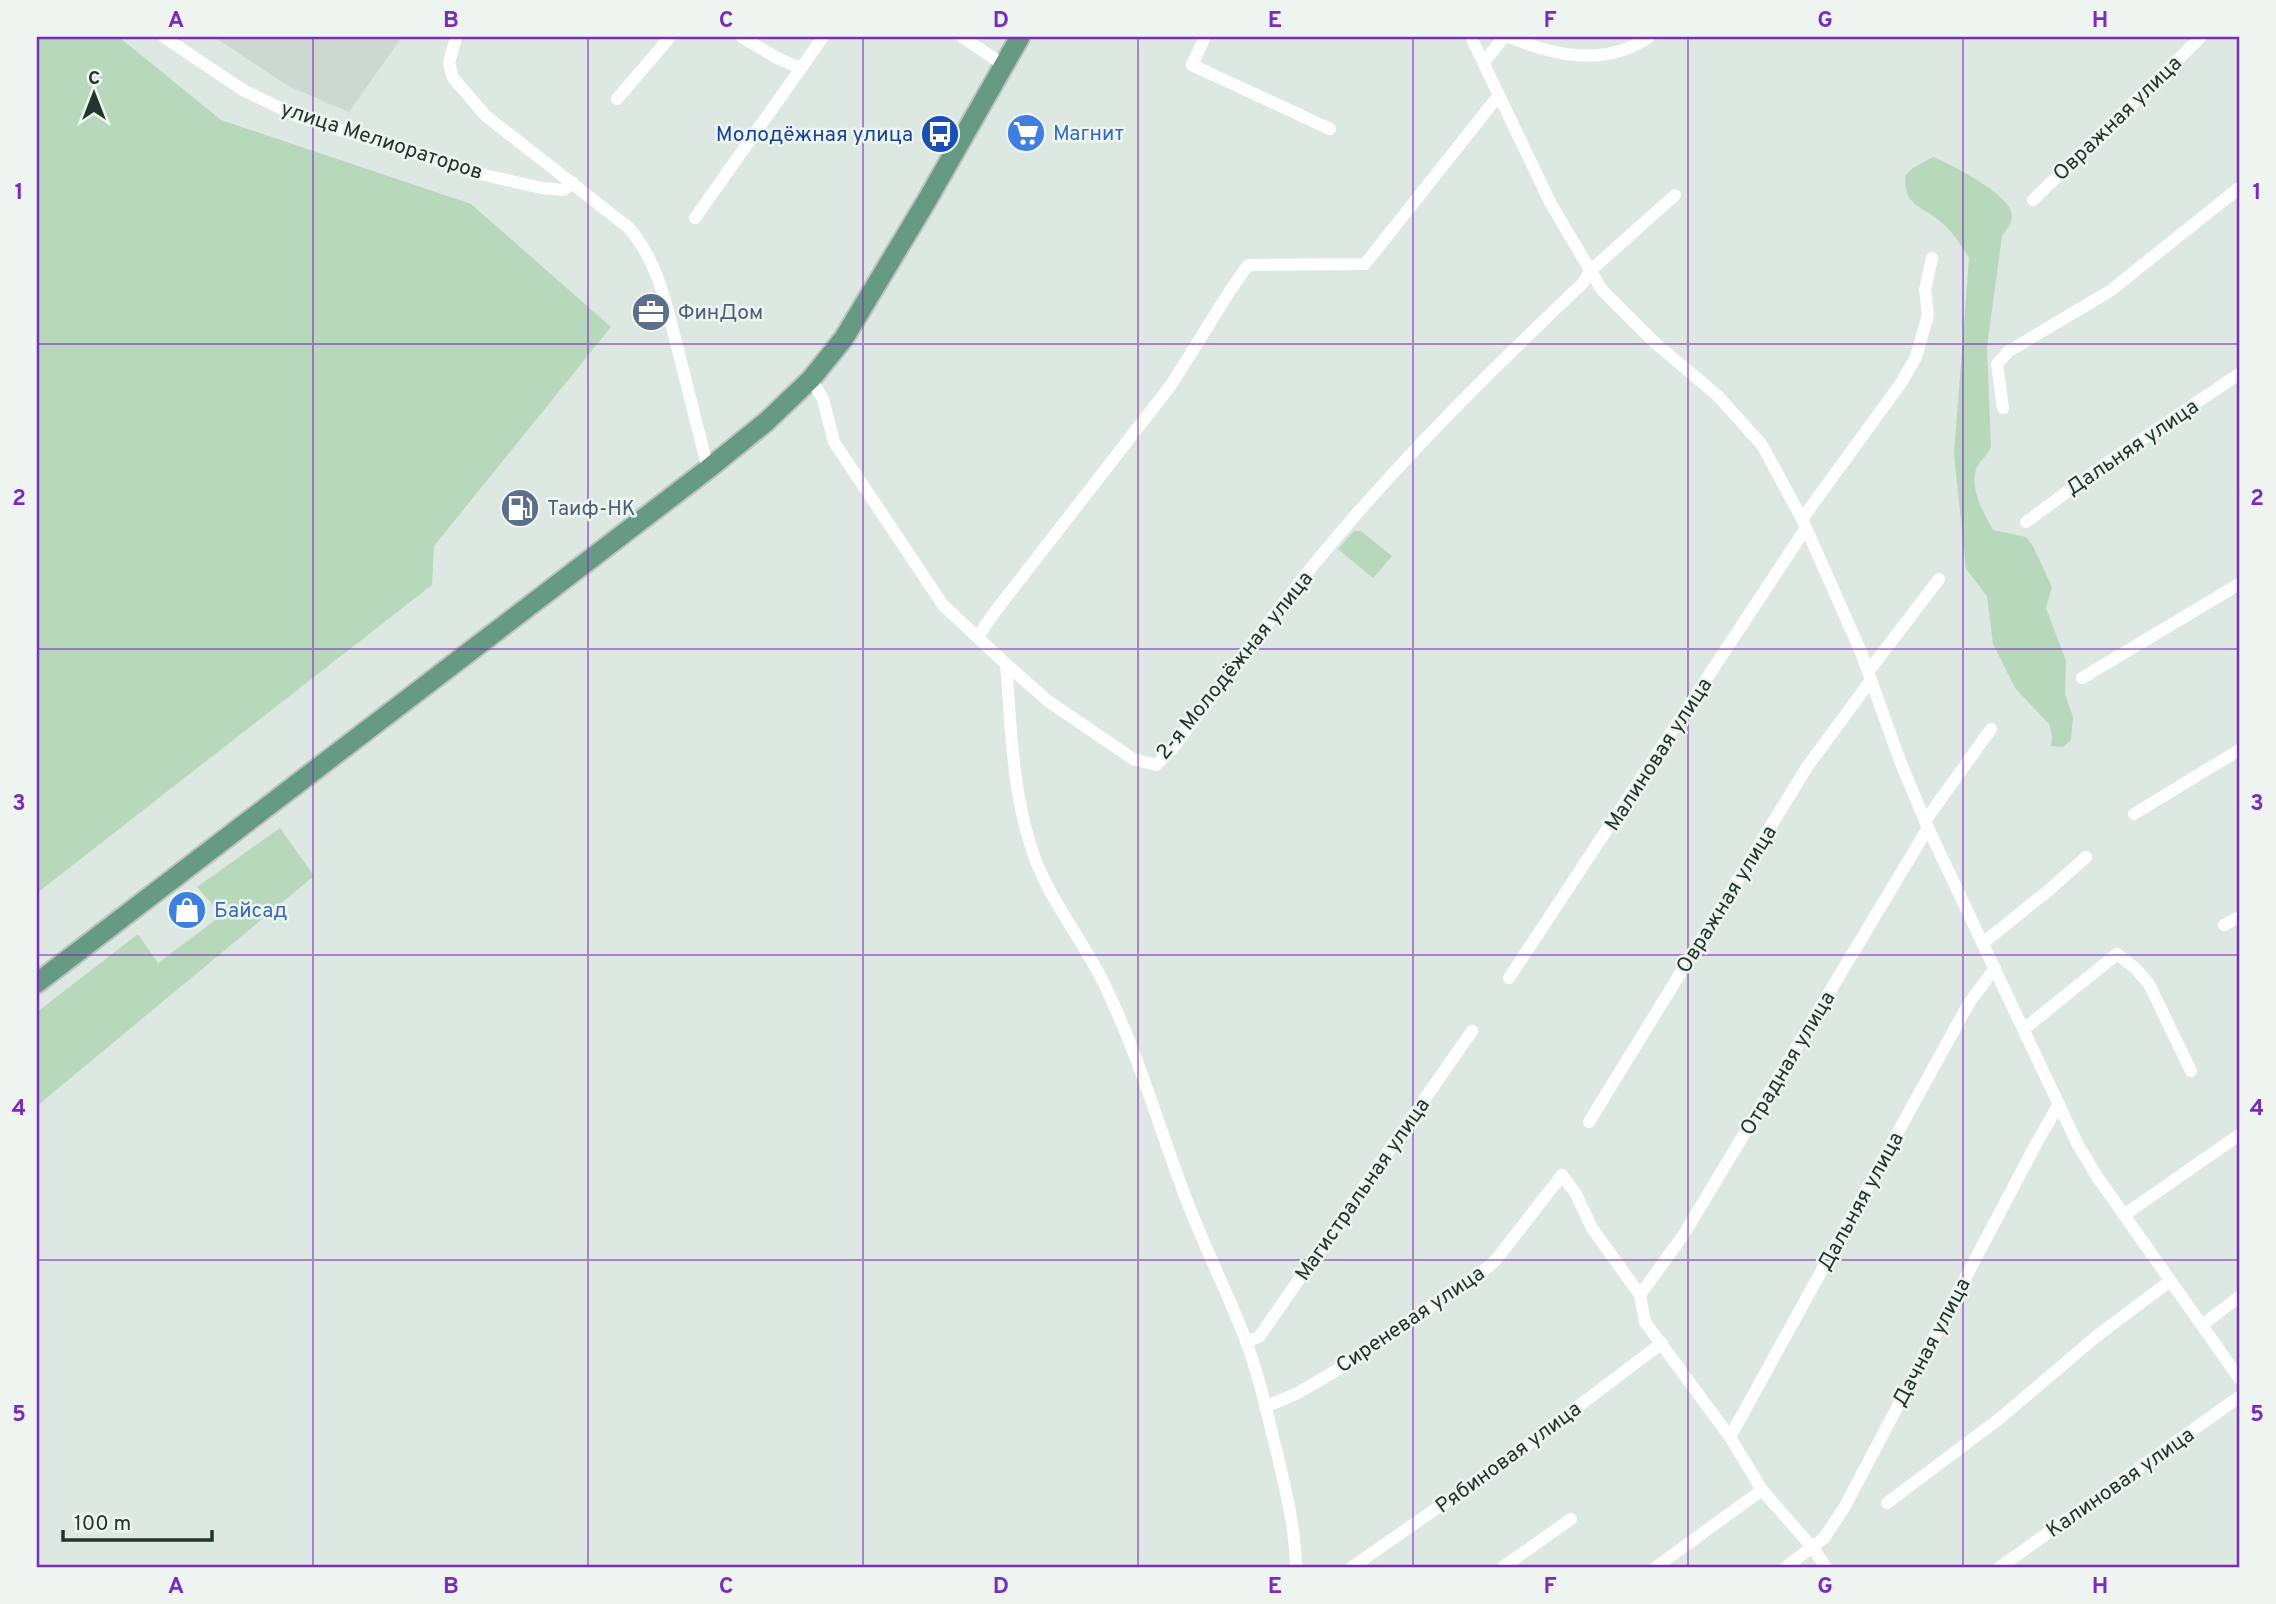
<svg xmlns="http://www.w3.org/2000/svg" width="2276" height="1604" font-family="Overpass,sans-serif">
  <rect width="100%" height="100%" fill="#dee8e2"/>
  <path fill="#cdd8d0" d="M 214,37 L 402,37 L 349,112 L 288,86 Z"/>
  <g fill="#b8d8bb">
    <path d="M 37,37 L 119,37 L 221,120 L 471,204 L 611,327 L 434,546 L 432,585 L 37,893 Z"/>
    <path d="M 1933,157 C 1951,164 2013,196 2012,216 C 2012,224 2006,230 2002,236 L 1987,347 L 1991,447 C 1988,454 1982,459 1978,465 C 1967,485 1984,513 1993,530 L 2026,537 L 2033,546 L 2052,587 L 2046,608 L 2066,661 L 2065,694 L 2073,717 L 2071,740 L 2063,747 L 2051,746 L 2052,735 L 2049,724 L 2015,688 L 1993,644 L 1987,596 L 1966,569 L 1954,454 L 1969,258 C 1961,245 1953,232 1941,222 C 1921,205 1904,207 1905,176 L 1913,168 Z"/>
    <path d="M 1354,531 L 1361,531 L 1392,556 L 1373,578 L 1338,549 Z"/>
    <path d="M 280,828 L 314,876 L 37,1106 L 37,1012 L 138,934 L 158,963 L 222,915 L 197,887 Z"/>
  </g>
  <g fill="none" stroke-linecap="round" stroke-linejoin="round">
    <g stroke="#bcc3c0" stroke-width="23">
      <path id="primary" d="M 37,983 L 708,469 L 766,422 L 811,379 L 844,338 L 926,202 L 1020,37"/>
    </g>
    <g stroke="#fff" stroke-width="12">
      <path d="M 164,37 L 243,90 L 299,117 L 480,174 L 542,188 L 563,190 L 573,183"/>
      <path d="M 456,37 L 449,63 L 453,78 L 486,116 L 629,228 C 660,264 668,312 680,358 C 689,395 699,432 708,469"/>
      <path d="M 742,37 L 777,58 L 800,68"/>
      <path d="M 962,37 L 1004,65"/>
      <path d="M 1205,37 L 1192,65 L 1330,129"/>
      <path d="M 1471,37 L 1551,204 L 1602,290 L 1654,342 L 1718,396 L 1762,445 L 1802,519 L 1861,652 L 1900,761 L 1928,828 L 2078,1145 L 2098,1178 L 2239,1378"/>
      <path d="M 1509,37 C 1555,56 1605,67 1649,37"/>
      <path d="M 1484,62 L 1504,37"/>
      <path d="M 617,99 L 670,37"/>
      <path d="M 2033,200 L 2201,37"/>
      <path d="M 695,218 L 823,37"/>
      <path d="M 811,379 L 823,399 L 834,442 L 943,605 L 1006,664 L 1048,701 L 1133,759 L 1156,765 L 1172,749 C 1220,687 1266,623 1315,563 C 1397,463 1489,372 1583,283 L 1590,271 L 1675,195"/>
      <path d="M 2003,408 L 1997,364 L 2009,351 L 2110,291 L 2239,188"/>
      <path d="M 1802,519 L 1901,383 L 1916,357 L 1928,315 L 1925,290 L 1932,258"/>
      <path d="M 2026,522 L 2098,469 L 2239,374"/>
      <path d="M 978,636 L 997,609 L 1171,385 L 1231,289 L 1248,265 L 1365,264 L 1499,95"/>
      <path d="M 1006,664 C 1011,726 1012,788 1031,847 C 1047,899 1086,943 1108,992 C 1141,1062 1162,1137 1190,1209 C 1208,1254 1229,1296 1246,1341 C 1260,1377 1267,1415 1277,1453 C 1286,1491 1295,1528 1296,1567"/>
      <path d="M 1868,672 L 1939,579"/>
      <path d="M 2082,678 L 2239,584"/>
      <path d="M 2134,814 L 2239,750"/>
      <path d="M 1925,821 L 1991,729"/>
      <path d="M 2224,925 L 2239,917"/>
      <path d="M 1983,943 L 2049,890 L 2086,857"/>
      <path d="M 1509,978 L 1806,528"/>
      <path d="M 2024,1029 L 2117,954 L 2135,968 L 2149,984 L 2191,1071"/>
      <path d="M 1589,1122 L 1807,767 L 1871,680"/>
      <path d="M 2124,1215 L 2239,1135"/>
      <path d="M 1640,1295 L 1684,1234 L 1928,828"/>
      <path d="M 2202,1325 L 2239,1297"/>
      <path d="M 1246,1342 L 1259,1337 L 1472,1031"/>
      <path d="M 1265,1407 L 1298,1393 L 1337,1370 L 1481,1273 L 1495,1261 L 1562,1175 L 1576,1194 L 1592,1228 L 1640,1295 L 1645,1322 L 1730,1437 L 1762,1490 L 1812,1547 L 1826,1567"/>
      <path d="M 1730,1437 L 1969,1003 L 1995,968"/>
      <path d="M 1887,1503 L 1999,1419 L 2098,1335 L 2170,1281"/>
      <path d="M 1352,1567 L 1515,1454 L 1662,1343"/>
      <path d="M 1503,1567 L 1571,1519"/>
      <path d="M 1656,1567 L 1762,1490"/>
      <path d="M 1786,1567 L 1824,1538 L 1844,1508 L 2036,1144 L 2059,1104"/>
      <path d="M 2000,1567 L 2239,1397"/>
    </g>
    <use href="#primary" stroke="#669a82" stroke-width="19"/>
  </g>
  <path fill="none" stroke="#7b2cbf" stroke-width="2" stroke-opacity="0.55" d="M 313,37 L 313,1567M 588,37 L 588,1567M 863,37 L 863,1567M 1138,37 L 1138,1567M 1413,37 L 1413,1567M 1688,37 L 1688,1567M 1963,37 L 1963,1567M 37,344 L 2239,344M 37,649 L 2239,649M 37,955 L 2239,955M 37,1260 L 2239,1260"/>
  <defs>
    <g id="supermarket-disc" transform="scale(2.0125)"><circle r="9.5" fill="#3f7fe0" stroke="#eef5f0"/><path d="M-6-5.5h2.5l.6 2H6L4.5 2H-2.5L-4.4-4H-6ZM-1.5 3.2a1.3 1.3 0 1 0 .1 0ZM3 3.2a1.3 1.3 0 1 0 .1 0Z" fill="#fff"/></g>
    <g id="bus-disc" transform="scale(2.0125)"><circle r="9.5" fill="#1a4fb4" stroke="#eef5f0"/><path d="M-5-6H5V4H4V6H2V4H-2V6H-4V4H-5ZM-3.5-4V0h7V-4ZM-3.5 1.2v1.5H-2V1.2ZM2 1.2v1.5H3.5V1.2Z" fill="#fff"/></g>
    <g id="office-disc" transform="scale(2.0125)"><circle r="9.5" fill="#5c6f8a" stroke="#eef5f0"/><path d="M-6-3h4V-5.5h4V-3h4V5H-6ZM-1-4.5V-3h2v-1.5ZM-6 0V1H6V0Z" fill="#fff"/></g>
    <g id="fuel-disc" transform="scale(2.0125)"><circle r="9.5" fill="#5c6f8a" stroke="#eef5f0"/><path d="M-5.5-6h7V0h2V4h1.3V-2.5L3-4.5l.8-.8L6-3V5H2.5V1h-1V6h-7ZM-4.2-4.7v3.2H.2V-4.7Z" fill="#fff"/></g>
    <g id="shop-disc" transform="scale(2.0125)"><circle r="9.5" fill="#3f7fe0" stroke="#eef5f0"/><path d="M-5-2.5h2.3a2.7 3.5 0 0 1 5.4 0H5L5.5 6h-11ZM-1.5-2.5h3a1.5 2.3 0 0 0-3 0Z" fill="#fff"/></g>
  </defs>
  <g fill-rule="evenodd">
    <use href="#supermarket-disc" x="1026" y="133"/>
    <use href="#bus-disc" x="940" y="134"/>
    <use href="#office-disc" x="651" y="312"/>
    <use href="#fuel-disc" x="520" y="508"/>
    <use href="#shop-disc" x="187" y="910"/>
  </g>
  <g text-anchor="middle" stroke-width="5" stroke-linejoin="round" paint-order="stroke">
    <g font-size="21" fill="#21362c" stroke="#eef5f0">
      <text transform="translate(2117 118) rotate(-44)" y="7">Овражная улица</text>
      <text transform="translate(382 140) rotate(18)" y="7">улица Мелиораторов</text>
      <text transform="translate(2132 447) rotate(-34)" y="7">Дальняя улица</text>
      <text transform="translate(1234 665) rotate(-51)" y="7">2-я Молодёжная улица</text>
      <text transform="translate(1658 754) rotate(-57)" y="7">Малиновая улица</text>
      <text transform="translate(1726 899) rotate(-58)" y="7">Овражная улица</text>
      <text transform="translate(1787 1063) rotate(-59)" y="7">Отрадная улица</text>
      <text transform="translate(1362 1189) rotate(-55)" y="7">Магистральная улица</text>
      <text transform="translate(1860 1201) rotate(-61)" y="7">Дальняя улица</text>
      <text transform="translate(1410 1319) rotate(-34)" y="7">Сиреневая улица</text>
      <text transform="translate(1931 1342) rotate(-62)" y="7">Дачная улица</text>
      <text transform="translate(1508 1457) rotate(-36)" y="7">Рябиновая улица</text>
      <text transform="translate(2120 1482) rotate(-35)" y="7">Калиновая улица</text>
    </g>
    <g font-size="21" fill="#366cbe" stroke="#eef5f0" text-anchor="start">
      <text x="1053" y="140">Магнит</text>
      <text x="214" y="917">Байсад</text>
    </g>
    <g font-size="21" fill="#164399" stroke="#eef5f0" text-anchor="end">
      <text x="913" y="141">Молодёжная улица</text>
    </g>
    <g font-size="21" fill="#4e5e75" stroke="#eef5f0" text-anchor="start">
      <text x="678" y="319">ФинДом</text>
      <text x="547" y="515">Таиф-НК</text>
    </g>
  </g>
  <rect width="2276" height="1604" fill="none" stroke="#eef5f0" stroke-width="77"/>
  <g transform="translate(94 94)" stroke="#eef5f0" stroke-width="5" paint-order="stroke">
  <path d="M0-5L12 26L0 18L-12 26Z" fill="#21362c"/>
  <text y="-10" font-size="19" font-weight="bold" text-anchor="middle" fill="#21362c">С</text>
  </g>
  <path d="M63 1530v10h149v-10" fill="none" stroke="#21362c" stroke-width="3.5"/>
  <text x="74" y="1530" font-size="21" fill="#21362c" stroke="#eef5f0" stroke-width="5" paint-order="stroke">100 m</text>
  <rect x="38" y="38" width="2200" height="1528" fill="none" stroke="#7b2cbf" stroke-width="2.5"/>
  <g font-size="23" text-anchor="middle" font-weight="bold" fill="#7b2cbf">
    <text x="176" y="27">A</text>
    <text x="451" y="27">B</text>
    <text x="726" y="27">C</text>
    <text x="1001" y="27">D</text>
    <text x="1275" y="27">E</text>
    <text x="1550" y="27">F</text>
    <text x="1825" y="27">G</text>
    <text x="2100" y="27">H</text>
    <text x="19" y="199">1</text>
    <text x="2257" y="199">1</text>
    <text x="19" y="505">2</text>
    <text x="2257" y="505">2</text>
    <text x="19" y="810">3</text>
    <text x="2257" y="810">3</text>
    <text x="19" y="1115">4</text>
    <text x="2257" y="1115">4</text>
    <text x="19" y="1421">5</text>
    <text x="2257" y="1421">5</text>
    <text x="176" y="1593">A</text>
    <text x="451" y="1593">B</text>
    <text x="726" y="1593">C</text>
    <text x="1001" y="1593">D</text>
    <text x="1275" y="1593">E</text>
    <text x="1550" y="1593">F</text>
    <text x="1825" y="1593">G</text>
    <text x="2100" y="1593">H</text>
  </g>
</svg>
